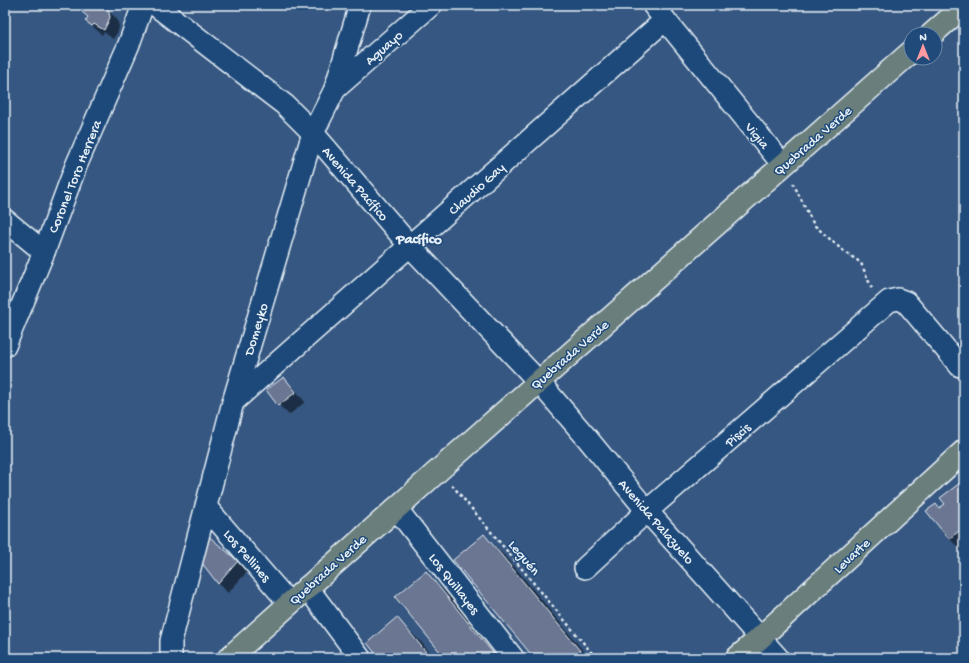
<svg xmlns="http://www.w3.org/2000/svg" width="969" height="663" font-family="'Gochi Hand',sans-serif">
  <rect width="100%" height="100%" fill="#365781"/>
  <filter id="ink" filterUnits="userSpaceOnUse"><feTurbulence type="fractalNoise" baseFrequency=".025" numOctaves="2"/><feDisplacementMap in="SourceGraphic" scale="8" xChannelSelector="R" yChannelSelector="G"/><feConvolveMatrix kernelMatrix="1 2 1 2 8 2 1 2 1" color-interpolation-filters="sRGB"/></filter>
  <g filter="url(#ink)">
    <g fill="#0007">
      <path d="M 90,5 L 102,5 L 117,19 L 119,27 L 118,31 L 113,39 L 104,32 L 102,35 L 87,21 L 89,18 Z"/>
      <path d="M 283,378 L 293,387 L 305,402 L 289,415 L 279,405 L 267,390 Z"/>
      <path d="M 964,481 L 964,553 L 950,539 L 928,512 L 939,509 L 946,504 Z"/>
      <path d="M 206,536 L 237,562 L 247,572 L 228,593 L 219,584 L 199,558 Z"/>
      <path d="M 484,536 L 509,560 L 589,658 L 536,658 Z"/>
      <path d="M 426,572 L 450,597 L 500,658 L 447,658 Z"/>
      <path d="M 397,619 L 422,643 L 434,658 L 380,658 Z"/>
    </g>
    <g fill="#6b7692" stroke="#e8f1f8">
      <path d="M 88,5 L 103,5 L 108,9 L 110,17 L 108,22 L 104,30 L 94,24 L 92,26 L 85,21 L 88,17 L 82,12 Z"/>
      <path d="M 284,377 L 296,392 L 278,406 L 266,390 Z"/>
      <path d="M 964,480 L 964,527 L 949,539 L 926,511 L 936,504 L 939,508 L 945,504 L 940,498 Z"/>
      <path d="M 206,534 L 238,561 L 218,584 L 198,558 Z"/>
      <path d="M 484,534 L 586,658 L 534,658 L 453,560 Z"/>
      <path d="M 426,571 L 497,658 L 445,658 L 395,597 Z"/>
      <path d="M 397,617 L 431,658 L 379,658 L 367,643 Z"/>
    </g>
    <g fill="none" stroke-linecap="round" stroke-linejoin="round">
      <g stroke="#e8f1f8" stroke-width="24">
        <g id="minor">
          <path d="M 155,5 L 285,105 L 313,133 L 410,246 L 539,382 L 587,438 L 647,511 L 778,658"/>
          <path d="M 653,5 L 783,165"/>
          <path d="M 335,89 L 431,5"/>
          <path d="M 5,220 L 44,252"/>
          <path d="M 5,346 L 44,252 L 76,166 L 129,44 L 143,5"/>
          <path d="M 233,402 L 665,20"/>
          <path d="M 206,507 L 289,603"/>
          <path d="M 396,508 L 513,658"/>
          <path d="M 585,568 L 647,511 L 889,301 L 898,299 L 906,302 L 960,366"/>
          <path d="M 307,587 L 360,658"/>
          <path d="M 171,658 L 171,641 L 233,402 L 313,133 L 335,89 L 360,5"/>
        </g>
      </g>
      <g stroke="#e8f1f8" stroke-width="25">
        <g id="major">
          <path d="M 932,34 L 964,6"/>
          <path d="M 229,658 L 439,470 L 911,52"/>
          <path d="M 737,658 L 760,638 L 964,451"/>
        </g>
      </g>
      <g stroke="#e8f1f8" stroke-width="2.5" stroke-dasharray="3 3" stroke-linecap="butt">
        <path d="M 793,183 L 814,225 L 841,249 L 861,263 L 872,289"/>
        <path d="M 452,485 L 596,658"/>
      </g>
      <use href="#minor" stroke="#1f4a7a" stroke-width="21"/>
      <use href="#major" stroke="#6b7f7c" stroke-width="22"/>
    </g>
  </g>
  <g text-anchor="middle" stroke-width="3" stroke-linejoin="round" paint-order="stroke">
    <g font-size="14" fill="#e8f1f8" stroke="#1f4a7a">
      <text transform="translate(383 47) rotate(-41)" y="5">Aguayo</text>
      <text transform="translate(758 135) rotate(51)" y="5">Vigia</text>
      <text transform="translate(812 140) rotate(-41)" y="5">Quebrada Verde</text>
      <text transform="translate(74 176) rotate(-68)" y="5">Coronel Toro Herrera</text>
      <text transform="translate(356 183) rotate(49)" y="5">Avenida Pacífico</text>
      <text transform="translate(476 188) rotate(-42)" y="5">Claudio Gay</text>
      <text transform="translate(255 329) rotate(-73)" y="5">Domeyko</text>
      <text transform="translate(569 354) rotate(-41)" y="5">Quebrada Verde</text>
      <text transform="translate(737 434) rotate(-41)" y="5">Piscis</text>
      <text transform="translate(657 521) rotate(49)" y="5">Avenida Palazuelo</text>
      <text transform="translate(248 555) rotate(49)" y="5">Los Pellines</text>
      <text transform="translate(851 555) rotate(-43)" y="5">Levarte</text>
      <text transform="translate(525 557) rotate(50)" y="5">Leguén</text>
      <text transform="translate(327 569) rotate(-42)" y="5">Quebrada Verde</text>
      <text transform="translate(455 583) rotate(52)" y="5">Los Quillayes</text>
    </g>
    <g font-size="15" font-weight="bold" fill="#e8f1f8" stroke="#1f4a7a">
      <text x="419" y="243">Pacífico</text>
    </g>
  </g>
  <rect width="969" height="663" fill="none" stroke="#1f4a7a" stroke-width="20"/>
  <rect x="10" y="10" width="949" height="643" fill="none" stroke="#e8f1f8" stroke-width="1.5" filter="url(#ink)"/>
  <g transform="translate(923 46)"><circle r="19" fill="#1f4a7a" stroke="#6f8dac"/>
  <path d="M0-3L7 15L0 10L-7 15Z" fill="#ff9aa2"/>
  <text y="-6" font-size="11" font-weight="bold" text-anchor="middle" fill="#e8f1f8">N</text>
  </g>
</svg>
